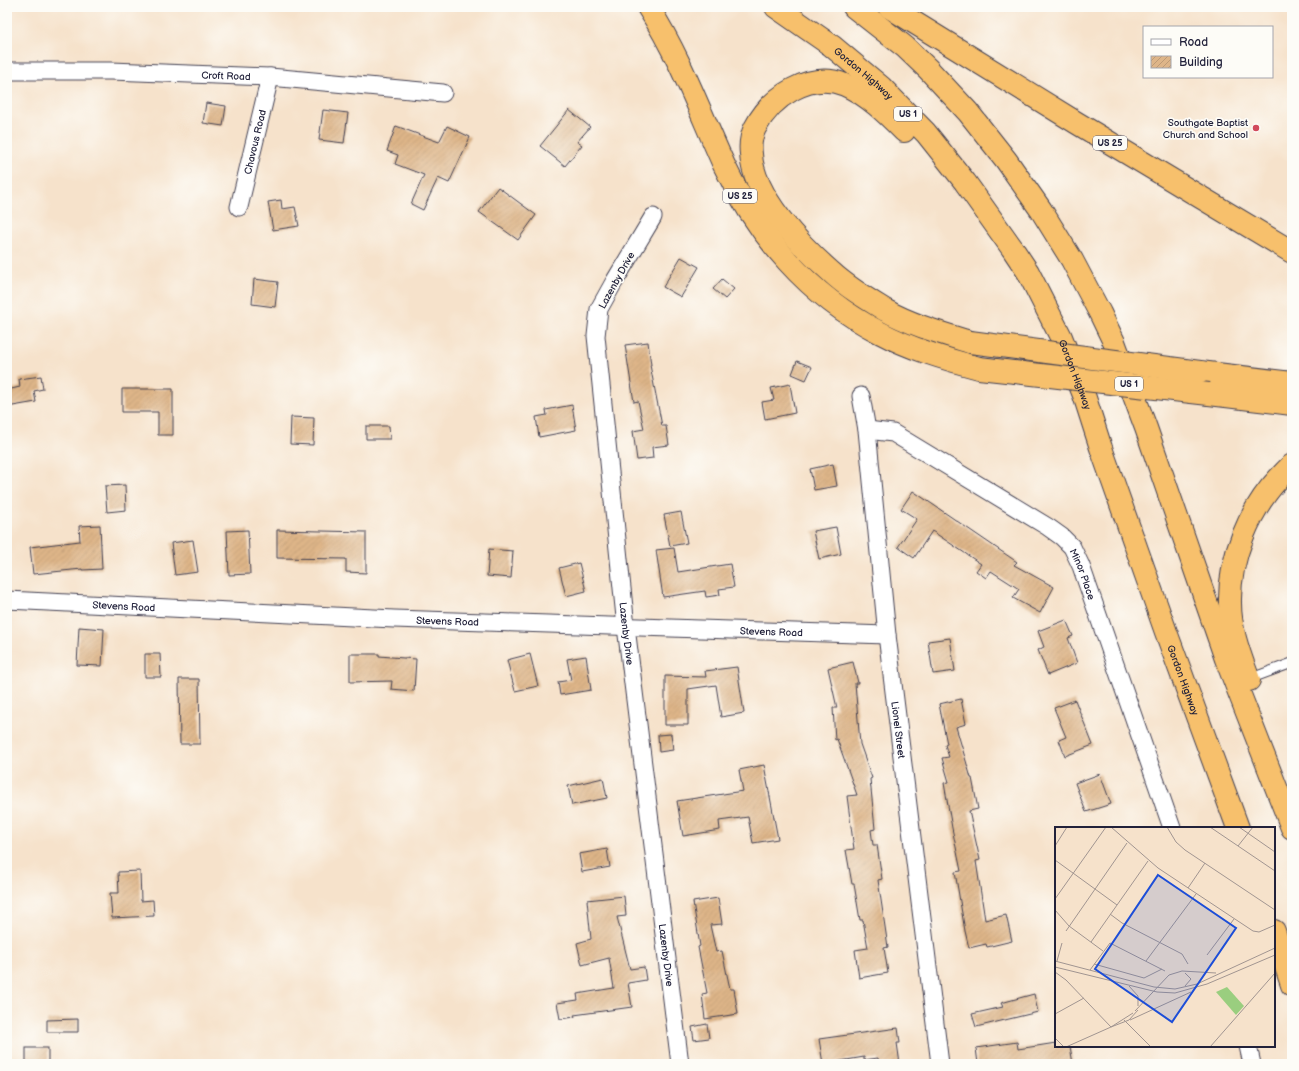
<svg xmlns="http://www.w3.org/2000/svg" width="1299" height="1071" font-family="'Balsamiq Sans',sans-serif">
  <defs>
    <pattern id="building-hatch" width="6" height="6" patternUnits="userSpaceOnUse"><rect width="6" height="6" fill="#deb588"/><path d="M-1 1l2-2M0 6l6-6M5 7l2-2" fill="none" stroke="#be9b76"/></pattern>
  </defs>
  <rect width="100%" height="100%" fill="#fdfcf7"/>
  <filter id="ink" filterUnits="userSpaceOnUse"><feTurbulence type="fractalNoise" baseFrequency=".025" numOctaves="2"/><feDisplacementMap in="SourceGraphic" scale="8" xChannelSelector="R" yChannelSelector="G"/><feConvolveMatrix kernelMatrix="1 2 1 2 8 2 1 2 1" color-interpolation-filters="sRGB"/></filter>
  <filter id="wash" filterUnits="userSpaceOnUse"><feTurbulence type="fractalNoise" baseFrequency=".012" numOctaves="4" result="noise"/><feDisplacementMap in="SourceGraphic" scale="16" xChannelSelector="R" yChannelSelector="G"/><feGaussianBlur stdDeviation="0.9" result="paint"/><feColorMatrix in="noise" values="0 0 0 0 0 0 0 0 0 0 0 0 0 0 0 0 0 1.4 0 .05"/><feComposite in="paint" operator="in"/></filter>
  <g filter="url(#wash)">
    <rect width="100%" height="100%" fill="#f6e2cb"/>
    <g id="blocks">
      <g fill="url(#building-hatch)">
        <path d="M 206,103 L 226,106 L 223,126 L 203,123 Z"/>
        <path d="M 323,110 L 348,113 L 344,143 L 319,140 Z"/>
        <path d="M 569,110 L 590,127 L 577,142 L 582,145 L 565,166 L 540,146 Z"/>
        <path d="M 396,126 L 439,142 L 447,126 L 470,137 L 449,183 L 438,178 L 423,210 L 411,204 L 424,175 L 395,164 L 398,155 L 387,151 Z"/>
        <path d="M 498,187 L 536,215 L 518,240 L 479,212 Z"/>
        <path d="M 281,200 L 282,209 L 295,207 L 299,226 L 273,230 L 268,202 Z"/>
        <path d="M 681,257 L 699,267 L 681,297 L 663,287 Z"/>
        <path d="M 254,279 L 278,282 L 275,307 L 252,304 Z"/>
        <path d="M 722,279 L 734,289 L 725,299 L 713,289 Z"/>
        <path d="M 648,342 L 651,365 L 650,365 L 662,426 L 666,426 L 669,445 L 652,447 L 653,458 L 637,460 L 633,431 L 644,429 L 638,401 L 634,402 L 625,345 Z"/>
        <path d="M 797,361 L 812,367 L 806,380 L 792,374 Z"/>
        <path d="M 41,376 L 43,389 L 34,391 L 36,402 L 7,407 L 7,390 L 20,387 L 19,379 Z"/>
        <path d="M 790,384 L 795,413 L 765,419 L 762,402 L 774,400 L 771,388 Z"/>
        <path d="M 122,389 L 173,389 L 173,435 L 158,435 L 158,412 L 122,412 Z"/>
        <path d="M 572,405 L 576,430 L 539,437 L 536,417 L 547,415 L 546,410 Z"/>
        <path d="M 291,417 L 314,418 L 313,445 L 290,444 Z"/>
        <path d="M 366,426 L 389,426 L 390,439 L 366,439 Z"/>
        <path d="M 833,464 L 837,486 L 814,490 L 810,469 Z"/>
        <path d="M 125,485 L 126,510 L 107,512 L 105,486 Z"/>
        <path d="M 913,491 L 1017,562 L 1014,565 L 1054,587 L 1040,613 L 1013,598 L 1019,589 L 991,571 L 986,578 L 976,571 L 981,564 L 932,531 L 914,558 L 898,547 L 917,519 L 901,509 Z"/>
        <path d="M 681,512 L 687,543 L 670,546 L 664,515 Z"/>
        <path d="M 100,525 L 102,569 L 82,570 L 82,569 L 33,574 L 30,547 L 80,541 L 79,526 Z"/>
        <path d="M 836,527 L 841,554 L 819,559 L 813,531 Z"/>
        <path d="M 248,530 L 250,574 L 229,575 L 227,531 Z"/>
        <path d="M 277,530 L 366,532 L 366,573 L 346,572 L 346,559 L 277,558 Z"/>
        <path d="M 193,540 L 198,572 L 175,575 L 171,543 Z"/>
        <path d="M 674,548 L 678,572 L 730,564 L 734,587 L 719,589 L 720,595 L 706,597 L 705,591 L 663,597 L 656,550 Z"/>
        <path d="M 489,549 L 513,551 L 511,578 L 487,576 Z"/>
        <path d="M 579,563 L 586,591 L 566,596 L 559,568 Z"/>
        <path d="M 1066,620 L 1073,636 L 1068,638 L 1077,663 L 1048,675 L 1038,650 L 1044,647 L 1038,631 Z"/>
        <path d="M 79,627 L 104,629 L 102,666 L 77,665 Z"/>
        <path d="M 950,638 L 955,671 L 933,674 L 928,641 Z"/>
        <path d="M 145,654 L 160,654 L 161,677 L 145,677 Z"/>
        <path d="M 350,654 L 379,654 L 379,656 L 416,659 L 414,691 L 391,689 L 392,681 L 350,682 Z"/>
        <path d="M 530,654 L 538,686 L 515,691 L 507,660 Z"/>
        <path d="M 586,656 L 591,690 L 560,695 L 558,682 L 571,680 L 567,659 Z"/>
        <path d="M 853,662 L 858,683 L 855,683 L 860,744 L 872,778 L 870,779 L 875,829 L 871,830 L 873,845 L 877,845 L 882,879 L 878,880 L 888,947 L 884,948 L 888,973 L 859,978 L 855,950 L 868,948 L 863,920 L 860,920 L 854,884 L 852,884 L 846,850 L 854,849 L 847,796 L 857,795 L 837,739 L 835,740 L 833,708 L 837,708 L 828,668 Z"/>
        <path d="M 737,667 L 744,713 L 721,717 L 716,685 L 688,689 L 688,725 L 665,725 L 665,676 L 706,677 L 705,671 Z"/>
        <path d="M 179,679 L 199,679 L 200,744 L 180,744 Z"/>
        <path d="M 961,699 L 966,724 L 956,727 L 971,778 L 972,778 L 978,809 L 969,811 L 980,860 L 976,861 L 985,920 L 1006,915 L 1012,941 L 987,947 L 986,944 L 969,948 L 965,931 L 955,872 L 961,871 L 952,828 L 944,783 L 949,782 L 942,758 L 949,757 L 945,745 L 947,744 L 939,704 Z"/>
        <path d="M 1075,700 L 1093,745 L 1065,756 L 1059,740 L 1066,737 L 1054,708 Z"/>
        <path d="M 671,734 L 673,750 L 659,752 L 658,735 Z"/>
        <path d="M 764,765 L 778,839 L 753,843 L 748,817 L 719,821 L 720,830 L 683,836 L 677,801 L 743,791 L 739,770 Z"/>
        <path d="M 1100,774 L 1111,804 L 1086,812 L 1075,783 Z"/>
        <path d="M 603,778 L 607,798 L 572,805 L 568,786 Z"/>
        <path d="M 607,849 L 610,867 L 582,872 L 579,854 Z"/>
        <path d="M 140,871 L 141,901 L 153,900 L 154,916 L 112,918 L 110,893 L 119,893 L 118,872 Z"/>
        <path d="M 624,896 L 626,916 L 617,917 L 630,969 L 644,967 L 646,980 L 628,983 L 632,1007 L 574,1015 L 575,1017 L 560,1019 L 557,1003 L 578,1000 L 577,994 L 614,988 L 609,958 L 582,965 L 577,943 L 591,939 L 587,900 Z"/>
        <path d="M 718,898 L 722,924 L 710,925 L 716,952 L 722,951 L 730,989 L 734,989 L 738,1014 L 705,1019 L 702,994 L 707,993 L 698,947 L 700,946 L 693,902 Z"/>
        <path d="M 1034,994 L 1038,1012 L 976,1027 L 972,1014 L 1003,1007 L 1001,1003 Z"/>
        <path d="M 78,1019 L 78,1032 L 47,1032 L 47,1020 Z"/>
        <path d="M 707,1024 L 709,1038 L 694,1040 L 692,1027 Z"/>
        <path d="M 898,1028 L 900,1043 L 897,1043 L 900,1064 L 879,1064 L 878,1058 L 864,1060 L 864,1057 L 823,1064 L 819,1039 Z"/>
        <path d="M 1017,1042 L 1018,1049 L 1056,1043 L 1056,1046 L 1070,1046 L 1073,1064 L 978,1064 L 976,1048 Z"/>
        <rect x="26" y="1048" width="22" height="16"/>
      </g>
    </g>
  </g>
  <g filter="url(#ink)">
    <use href="#blocks" fill-opacity="0" stroke="#423f51" stroke-width="1"/>
    <g fill="none" stroke-linecap="round" stroke-linejoin="round">
      <g stroke="#423f51" stroke-width="11">
        <path id="service" d="M 1249,679 L 1292,663"/>
      </g>
      <g stroke="#423f51" stroke-width="19">
        <g id="minor">
          <path id="s1" d="M 7,71 L 111,71 L 270,77 L 443,93"/>
          <path id="s2" d="M 239,207 L 270,77"/>
          <path id="s3" d="M 653,217 L 614,282 L 599,309 L 596,336 L 626,627 L 680,1064"/>
          <path id="s4" d="M 861,396 L 867,430 L 887,635 L 940,1064"/>
          <path id="s5" d="M 867,430 L 893,433 L 1048,527 L 1062,537 L 1072,547 L 1081,566 L 1172,828"/>
          <path id="s6" d="M 7,600 L 394,619 L 887,635"/>
          <path d="M 1248,1046 L 1252,1064"/>
        </g>
      </g>
      <g stroke="#423f51" stroke-width="24">
        <g id="trunk">
          <path d="M 648,7 C 680,57 700,112 724,165 C 757,235 809,296 879,332 C 911,349 945,359 979,368"/>
          <path id="s7" d="M 776,7 L 832,46 L 881,87 L 926,133 L 965,182 L 1012,248 L 1028,272 L 1061,337 L 1084,395 L 1101,448 L 1166,632 L 1238,828"/>
          <path d="M 854,7 L 905,47 L 928,69 L 968,112 L 1006,160 L 1041,210 L 1072,260 L 1100,313 L 1114,342 L 1146,428 L 1226,659 L 1292,828"/>
          <path d="M 889,7 L 1077,123 L 1292,252"/>
          <path d="M 904,131 C 887,114 868,95 845,85 C 810,70 771,97 755,128 C 751,136 750,146 751,154 C 753,196 801,246 831,272 C 847,287 867,299 885,310 C 912,325 941,333 970,342"/>
          <path d="M 1200,372 L 1292,383"/>
          <path d="M 1209,394 L 1292,404"/>
          <path d="M 1249,680 C 1240,655 1230,630 1230,603 C 1229,559 1249,510 1279,478 C 1283,474 1287,469 1292,465"/>
          <path d="M 1274,931 L 1292,985"/>
        </g>
      </g>
      <use href="#service" stroke="#fff" stroke-width="9"/>
      <use href="#minor" stroke="#fff" stroke-width="17"/>
      <use href="#trunk" stroke="#f7c06c" stroke-width="22"/>
      <g stroke="#423f51" stroke-width="24" stroke-linecap="butt">
        <g id="trunk-bridge">
          <path d="M 970,342 L 1200,372"/>
          <path d="M 979,368 L 1209,394"/>
        </g>
      </g>
      <use href="#trunk-bridge" stroke="#f7c06c" stroke-width="22"/>
    </g>
  </g>
  <circle fill="#d1495b" stroke="#fdfcf7" stroke-width="1.5" cx="1256" cy="128" r="4"/>
  <g text-anchor="middle" stroke-width="3.5" stroke-linejoin="round" paint-order="stroke">
    <g fill="#fdfcf7" stroke="#646373" stroke-width="1">
      <rect x="894" y="107" width="28" height="14" rx="3"/>
      <rect x="1093" y="136" width="34" height="14" rx="3"/>
      <rect x="723" y="189" width="34" height="14" rx="3"/>
      <rect x="1115" y="377" width="28" height="14" rx="3"/>
    </g>
    <g font-size="9" font-weight="bold" fill="#22223b">
      <text x="908" y="117">US 1</text>
      <text x="1110" y="146">US 25</text>
      <text x="740" y="199">US 25</text>
      <text x="1129" y="387">US 1</text>
    </g>
    <g font-size="10" fill="#22223b" stroke="#fdfcf7">
      <text dy="4" stroke="none"><textPath href="#s7" startOffset="110">Gordon Highway</textPath></text>
      <text dy="4" stroke="none"><textPath href="#s1" startOffset="219">Croft Road</textPath></text>
      <text dy="4" stroke="none"><textPath href="#s2" startOffset="67">Chavous Road</textPath></text>
      <text transform="translate(616 280) rotate(-61)" y="4">Lazenby Drive</text>
      <text dy="4" stroke="none"><textPath href="#s7" startOffset="482">Gordon Highway</textPath></text>
      <text dy="4" stroke="none"><textPath href="#s5" startOffset="268">Minor Place</textPath></text>
      <text dy="4" stroke="none"><textPath href="#s6" startOffset="117">Stevens Road</textPath></text>
      <text dy="4" stroke="none"><textPath href="#s6" startOffset="441">Stevens Road</textPath></text>
      <text dy="4" stroke="none"><textPath href="#s6" startOffset="765">Stevens Road</textPath></text>
      <text dy="4" stroke="none"><textPath href="#s3" startOffset="433">Lazenby Drive</textPath></text>
      <text dy="4" stroke="none"><textPath href="#s7" startOffset="806">Gordon Highway</textPath></text>
      <text dy="4" stroke="none"><textPath href="#s4" startOffset="336">Lionel Street</textPath></text>
      <text dy="4" stroke="none"><textPath href="#s3" startOffset="757">Lazenby Drive</textPath></text>
    </g>
    <g font-size="10" fill="#22223b" stroke="#fdfcf7" text-anchor="end">
      <text x="1248" y="126">Southgate Baptist<tspan x="1248" dy="12">Church and School</tspan></text>
    </g>
  </g>
  <g transform="translate(1055 827)">
    <rect width="220" height="220" fill="#f6e2cb"/>
    <path d="M 172,160 L 189,179 L 181,188 L 161,165 Z" fill="#9ace7f"/>
    <path fill="none" stroke="#a19591" stroke-width="1" d="M 56,0 L 103,41 L 198,104 L 204,105 L 220,98M 112,0 L 121,15 L 130,23 L 220,83M 155,0 L 220,44M 184,0 L 220,25M 0,19 L 12,0M 183,19 L 198,0M 0,33 L 62,78M 133,61 L 150,36M 0,72 L 51,0M 0,83 L 14,99 L 48,124M 55,87 L 67,96 L 127,127 L 133,137M 11,104 L 72,16M 36,115 L 93,34M 152,128 L 179,92M 0,134 L 99,160 L 120,162 L 142,157 L 220,121M 2,134 L 7,116M 91,134 L 141,67M 39,137 L 89,151 L 107,142M 0,140 L 102,165 L 120,166 L 152,157 L 220,128M 35,143 L 55,116 L 110,144M 0,145 L 11,153 L 56,200M 130,146 L 136,152 L 130,159M 74,159 L 83,169 L 83,179M 80,184 L 114,148 L 127,144 L 161,146M 0,187 L 29,171M 69,193 L 96,220M 74,193 L 83,183M 75,193 L 136,165M 56,200 L 74,193M 0,211 L 9,220M 11,220 L 56,200 L 78,186M 155,220 L 220,146"/>
    <path fill="#1d4ed8" fill-opacity="0.15" stroke="#1d4ed8" stroke-width="2" d="M 103,48 L 181,101 L 117,195 L 40,142 Z"/>
    <rect width="220" height="220" fill="none" stroke="#22223b" stroke-width="2"/>
  </g>
  <rect width="1299" height="1071" fill="none" stroke="#fdfcf7" stroke-width="24"/>
  <rect x="1143" y="26" width="130" height="52" fill="#fdfcf7" stroke="#a5a5ac"/>
  <rect x="1151" y="39" width="20" height="6" fill="#ffffff" stroke="#a5a5ac"/>
  <text x="1179" y="46" font-size="12" fill="#22223b">Road</text>
  <rect x="1151" y="56" width="20" height="12" fill="url(#building-hatch)" stroke="#a5a5ac"/>
  <text x="1179" y="66" font-size="12" fill="#22223b">Building</text>
</svg>
